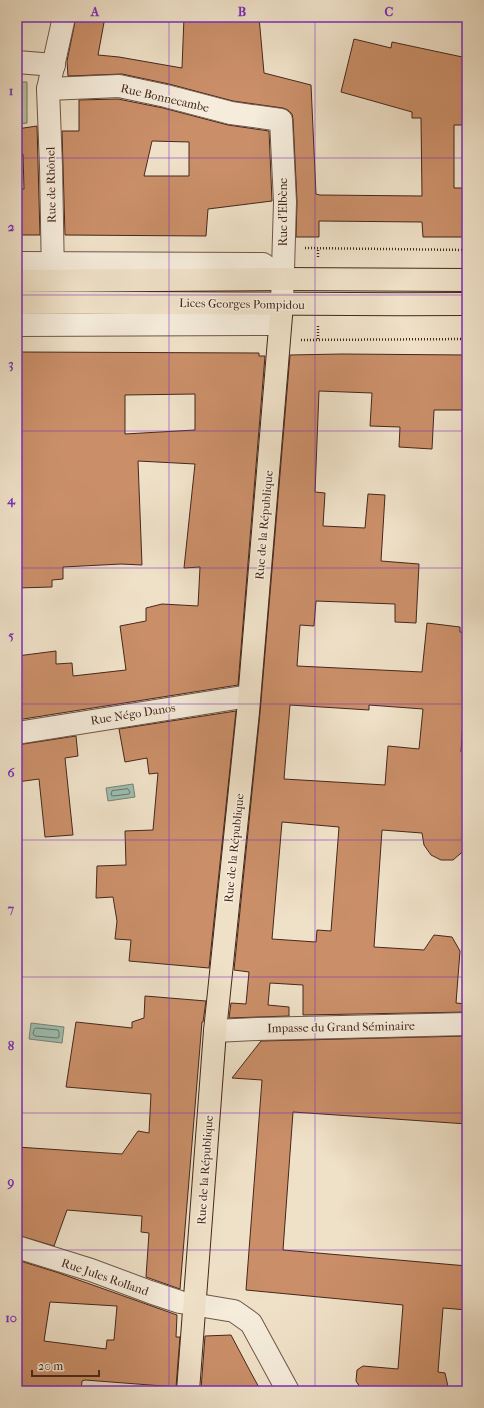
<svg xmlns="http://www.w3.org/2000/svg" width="484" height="1408" font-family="'IM FELL French Canon',serif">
  <rect width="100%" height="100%" fill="#efe1c8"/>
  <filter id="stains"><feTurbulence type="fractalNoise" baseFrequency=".005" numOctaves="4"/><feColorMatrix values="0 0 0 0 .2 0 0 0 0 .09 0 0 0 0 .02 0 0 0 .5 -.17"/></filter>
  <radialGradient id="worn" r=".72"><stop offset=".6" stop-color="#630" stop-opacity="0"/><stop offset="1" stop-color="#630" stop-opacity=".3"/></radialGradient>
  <path fill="#b4c49a" stroke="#7c765b" d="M 17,82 L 27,82 L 27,123 L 17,124 Z"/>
  <g fill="#9bbeb0" stroke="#798275">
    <path d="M 133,784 L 135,797 L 108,801 L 106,788 Z"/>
    <path d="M 31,1023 L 64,1027 L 62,1043 L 29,1039 Z"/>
  </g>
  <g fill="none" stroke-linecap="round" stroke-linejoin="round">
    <g stroke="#707266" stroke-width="1">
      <path d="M 128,789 L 130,792 L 129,794 L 113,796 L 111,795 L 112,791 Z"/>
      <path d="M 36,1028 L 58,1030 L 59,1032 L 59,1037 L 57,1038 L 35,1036 L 33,1034 L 34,1030 Z"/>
    </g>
  </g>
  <g fill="#ca8f69" stroke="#45271c" fill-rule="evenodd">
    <path d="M 76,17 L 105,17 L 98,55 L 119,57 L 182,68 L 184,17 L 259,17 L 264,73 L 311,85 L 316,194 L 320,195 L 422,196 L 421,118 L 412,118 L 412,112 L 341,92 L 354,39 L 391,48 L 392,42 L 467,58 L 467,125 L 454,125 L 454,188 L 467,188 L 467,237 L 423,237 L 422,222 L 319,221 L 319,237 L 296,237 L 297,201 L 293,119 L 292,114 L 288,110 L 283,108 L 233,101 L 169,84 L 122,74 L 68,76 L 67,61 Z"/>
    <path d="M 118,99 L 163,108 L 228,125 L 269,131 L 272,201 L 208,209 L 206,236 L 65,235 L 62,131 L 79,131 L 79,100 ZM 152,141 L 189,142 L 189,176 L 144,176 Z"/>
    <path d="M 37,126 L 40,235 L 17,235 L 17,189 L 24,189 L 23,154 L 17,154 L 17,129 Z"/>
    <path d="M 17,352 L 259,353 L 259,356 L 265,356 L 238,685 L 17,720 L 17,656 L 56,651 L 56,664 L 72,663 L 73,676 L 126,670 L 120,626 L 146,621 L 146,608 L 162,604 L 198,606 L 200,567 L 184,568 L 195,464 L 138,461 L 142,565 L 121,564 L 63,567 L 63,579 L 52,580 L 52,587 L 17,588 ZM 195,394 L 195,430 L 125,434 L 125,395 Z"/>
    <path d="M 342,354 L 467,355 L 467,410 L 434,410 L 432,449 L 399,447 L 400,427 L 370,426 L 372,393 L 319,391 L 315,492 L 325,493 L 323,526 L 365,528 L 368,494 L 385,495 L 381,561 L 419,564 L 416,623 L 395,622 L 395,604 L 316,601 L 314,626 L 300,625 L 297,666 L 422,672 L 427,623 L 460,627 L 460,632 L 467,633 L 467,672 L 466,672 L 461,752 L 467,752 L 467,848 L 453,860 L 441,860 L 431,855 L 424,845 L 422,833 L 382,830 L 374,947 L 424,950 L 434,935 L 452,937 L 460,951 L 456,1003 L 467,1004 L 467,1012 L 303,1015 L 303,985 L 270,983 L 268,1005 L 289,1007 L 289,1016 L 229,1018 L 231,1003 L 246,1004 L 249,972 L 234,970 L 260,713 L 290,355 ZM 290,705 L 369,710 L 369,705 L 423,709 L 419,749 L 388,746 L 385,785 L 284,779 ZM 282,822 L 339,827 L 331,931 L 317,930 L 316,942 L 272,939 Z"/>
    <path d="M 236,711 L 209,968 L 129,961 L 131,940 L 115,939 L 117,921 L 113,897 L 96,898 L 97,866 L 126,865 L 125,831 L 153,830 L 158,773 L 149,774 L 147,758 L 125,762 L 119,729 Z"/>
    <path d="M 76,736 L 78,756 L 65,758 L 73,835 L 45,837 L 39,779 L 17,782 L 17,745 Z"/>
    <path d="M 145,996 L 206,1001 L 203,1022 L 202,1022 L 180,1289 L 146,1277 L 149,1233 L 141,1232 L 142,1216 L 67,1210 L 54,1246 L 17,1235 L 17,1147 L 122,1154 L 138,1131 L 149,1133 L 151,1094 L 66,1087 L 76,1022 L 132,1028 L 132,1022 L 144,1018 Z"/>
    <path d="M 467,1036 L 467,1124 L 293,1112 L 283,1250 L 467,1266 L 467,1310 L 443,1308 L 438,1372 L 445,1373 L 449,1391 L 398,1391 L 360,1387 L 356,1381 L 357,1370 L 363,1366 L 398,1369 L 403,1305 L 246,1290 L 262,1080 L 232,1078 L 261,1041 Z"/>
    <path d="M 17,1260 L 56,1272 L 177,1315 L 176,1337 L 180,1337 L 176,1387 L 85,1380 L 82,1381 L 81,1391 L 17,1391 ZM 50,1302 L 117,1306 L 114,1340 L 107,1340 L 106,1349 L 44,1341 Z"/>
    <path d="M 231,1335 L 250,1371 L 261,1391 L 203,1391 L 203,1389 L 201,1389 L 205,1336 Z"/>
  </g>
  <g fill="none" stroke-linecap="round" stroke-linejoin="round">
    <g stroke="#705647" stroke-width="24">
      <g id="minor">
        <path d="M 17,62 L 54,65"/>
        <path d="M 48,89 L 119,86 L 166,96 L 231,113 L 281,120 L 285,202 L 282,304"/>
        <path d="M 17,263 L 263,264 L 283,279"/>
        <path d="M 53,277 L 51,166 L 48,89 L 64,17"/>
        <path d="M 17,325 L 280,324"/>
        <path d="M 17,733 L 249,696"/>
        <path d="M 215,1031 L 257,1029 L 467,1024"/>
        <path d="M 17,1247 L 91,1270 L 150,1292 L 180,1302 L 234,1311 L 251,1323 L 288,1391"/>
      </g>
    </g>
    <g stroke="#45271c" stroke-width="24">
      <g id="major">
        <path d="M 17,281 L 283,279 L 467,280"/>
        <path d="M 17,303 C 167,302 317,305 467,304"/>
        <path d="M 188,1391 L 215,1031 L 248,712 L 282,304"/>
      </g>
    </g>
    <g stroke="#45271c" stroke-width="2.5" stroke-dasharray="1 2" stroke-linecap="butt">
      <path d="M 305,248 L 467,250"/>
      <path d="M 318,257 L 318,248"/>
      <path d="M 318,339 L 318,326"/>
      <path d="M 301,340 L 467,339"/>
    </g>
    <use href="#minor" stroke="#f5ecdb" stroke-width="22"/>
    <use href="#major" stroke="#efe1c8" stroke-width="22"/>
  </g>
  <path fill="none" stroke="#7b2cbf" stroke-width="1" stroke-opacity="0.55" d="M 169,17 L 169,1391M 315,17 L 315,1391M 17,158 L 467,158M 17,295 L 467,295M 17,431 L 467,431M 17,568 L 467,568M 17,704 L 467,704M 17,840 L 467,840M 17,977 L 467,977M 17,1113 L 467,1113M 17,1250 L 467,1250"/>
  <g text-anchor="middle" stroke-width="3" stroke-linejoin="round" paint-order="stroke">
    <g font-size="12" fill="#45271c" stroke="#f5ecdb">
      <text transform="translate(165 98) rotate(13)" y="4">Rue Bonnecambe</text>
      <text transform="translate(51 185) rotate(-91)" y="4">Rue de Rhônel</text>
      <text transform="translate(283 212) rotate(-90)" y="4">Rue d'Elbène</text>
      <text transform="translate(242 304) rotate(1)" y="4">Lices Georges Pompidou</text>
      <text transform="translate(264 525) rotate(-85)" y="4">Rue de la République</text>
      <text transform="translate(133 714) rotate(-9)" y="4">Rue Négo Danos</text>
      <text transform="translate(234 848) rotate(-84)" y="4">Rue de la République</text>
      <text transform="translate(341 1027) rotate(-1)" y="4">Impasse du Grand Séminaire</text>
      <text transform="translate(205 1170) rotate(-86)" y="4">Rue de la République</text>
      <text transform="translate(105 1277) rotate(19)" y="4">Rue Jules Rolland</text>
    </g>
  </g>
  <rect width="484" height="1408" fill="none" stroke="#efe1c8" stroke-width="44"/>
  <path d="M32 1370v6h67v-6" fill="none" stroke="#45271c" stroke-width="2"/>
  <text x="38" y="1370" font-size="12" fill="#45271c" stroke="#f5ecdb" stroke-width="3" paint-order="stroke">20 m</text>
  <rect x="22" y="22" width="440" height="1364" fill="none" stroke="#7b2cbf" stroke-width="1.5"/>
  <g font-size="13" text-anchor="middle" font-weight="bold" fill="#7b2cbf">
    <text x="95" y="16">A</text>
    <text x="242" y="16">B</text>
    <text x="389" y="16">C</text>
    <text x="11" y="95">1</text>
    <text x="11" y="231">2</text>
    <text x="11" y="368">3</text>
    <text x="11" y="504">4</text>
    <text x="11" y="640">5</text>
    <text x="11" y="777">6</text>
    <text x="11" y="913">7</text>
    <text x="11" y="1050">8</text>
    <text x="11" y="1186">9</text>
    <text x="11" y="1322">10</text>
  </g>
  <rect width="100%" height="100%" filter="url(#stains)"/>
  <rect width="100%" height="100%" fill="url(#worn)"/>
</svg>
